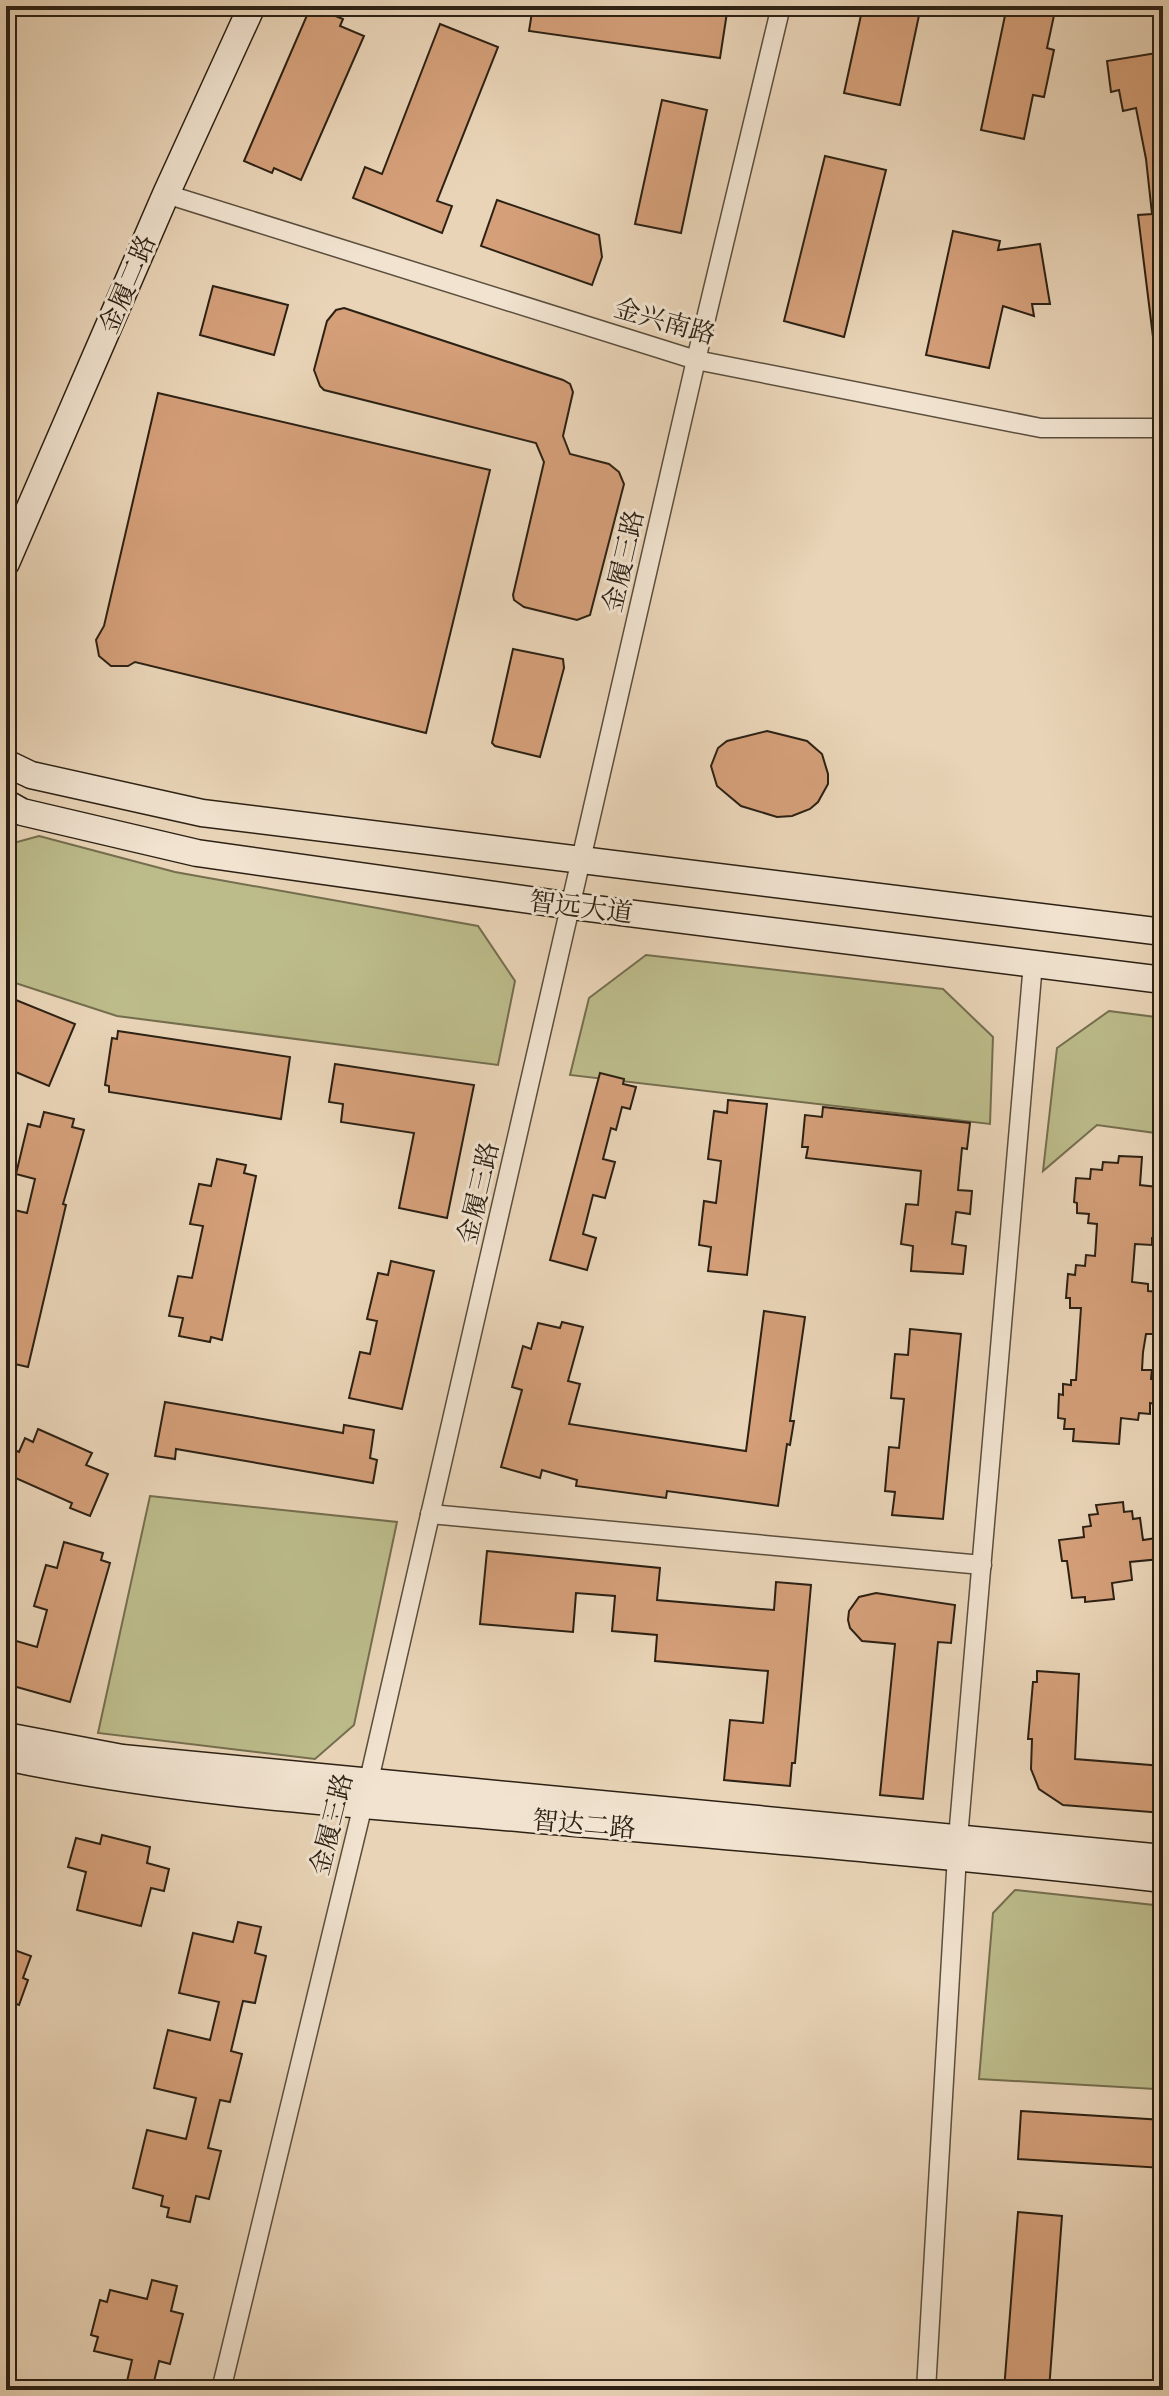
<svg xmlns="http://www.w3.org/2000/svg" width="1169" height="2396" font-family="Cardo,'Noto Serif SC',serif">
  <rect width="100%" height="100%" fill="#e9d4b7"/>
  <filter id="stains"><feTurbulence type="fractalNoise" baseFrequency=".0025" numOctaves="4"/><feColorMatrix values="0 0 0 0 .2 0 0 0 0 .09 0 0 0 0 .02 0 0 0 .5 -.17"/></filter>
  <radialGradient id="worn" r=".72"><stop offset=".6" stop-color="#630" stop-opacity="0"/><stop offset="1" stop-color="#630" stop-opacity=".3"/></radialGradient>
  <g fill="#bcbb8a" stroke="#746e4f" stroke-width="2">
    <path d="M 39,836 L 175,872 L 478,926 L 515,981 L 498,1065 L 117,1016 L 6,980 L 6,845 Z"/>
    <path d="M 646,955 L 943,989 L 993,1037 L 990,1124 L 570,1075 L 589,998 Z"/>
    <path d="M 1109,1011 L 1163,1018 L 1163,1134 L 1097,1125 L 1043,1171 L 1057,1048 Z"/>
    <path d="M 150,1496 L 397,1522 L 354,1725 L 315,1759 L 98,1733 Z"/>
    <path d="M 1015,1890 L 1163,1906 L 1163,2017 L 1155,2089 L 979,2079 L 993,1913 Z"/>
  </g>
  <g fill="#d49f79" stroke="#2c2114" stroke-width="2">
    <path d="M 311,6 L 343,19 L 340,26 L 364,36 L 301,180 L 274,168 L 272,173 L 244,161 Z"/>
    <path d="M 533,6 L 728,6 L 720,58 L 529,31 Z"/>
    <path d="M 863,6 L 921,6 L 900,105 L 844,93 Z"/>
    <path d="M 1007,6 L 1056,6 L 1047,48 L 1054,50 L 1044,97 L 1033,95 L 1024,139 L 981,130 Z"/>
    <path d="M 440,24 L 498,47 L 437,201 L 452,206 L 442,233 L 353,198 L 365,167 L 382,174 Z"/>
    <path d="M 1163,52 L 1163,337 L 1153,337 L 1138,215 L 1152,214 L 1146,159 L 1136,108 L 1123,111 L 1119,90 L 1111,92 L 1107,61 Z"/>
    <path d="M 662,100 L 707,110 L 681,233 L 635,224 Z"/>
    <path d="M 825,156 L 886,170 L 844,337 L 784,321 Z"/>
    <path d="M 497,200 L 599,235 L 602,257 L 592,285 L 481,246 Z"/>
    <path d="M 953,231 L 1000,241 L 998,250 L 1040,244 L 1050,304 L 1032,304 L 1034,316 L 1003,306 L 989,368 L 926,355 Z"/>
    <path d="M 213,286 L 288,305 L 274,355 L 200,335 Z"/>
    <path d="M 344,308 L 563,380 L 570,384 L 573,392 L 563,436 L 570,454 L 609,464 L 619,472 L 624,484 L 590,615 L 577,620 L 524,607 L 514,600 L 513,595 L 544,462 L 536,443 L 324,390 L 320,386 L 314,370 L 327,321 L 336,310 Z"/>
    <path d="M 158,393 L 490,470 L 426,733 L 135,662 L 128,666 L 111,666 L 99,656 L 96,640 L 104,626 Z"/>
    <path d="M 513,649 L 563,659 L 564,668 L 540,757 L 495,746 L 492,743 Z"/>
    <path d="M 767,731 L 807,741 L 822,754 L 828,774 L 828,784 L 818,802 L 810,809 L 792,816 L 777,817 L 741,806 L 717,786 L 711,766 L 718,748 L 727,741 Z"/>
    <path d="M 6,996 L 75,1024 L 49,1086 L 6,1068 Z"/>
    <path d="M 118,1031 L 290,1057 L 281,1119 L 109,1092 L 109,1086 L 105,1085 L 112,1038 L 117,1039 Z"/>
    <path d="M 335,1064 L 474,1085 L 447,1218 L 399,1208 L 414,1133 L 341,1122 L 343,1104 L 329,1102 Z"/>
    <path d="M 600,1073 L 624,1079 L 623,1084 L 636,1087 L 630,1109 L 622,1107 L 616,1130 L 611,1128 L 603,1159 L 615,1162 L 605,1198 L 593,1195 L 583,1234 L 596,1238 L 587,1270 L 550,1260 Z"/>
    <path d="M 728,1100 L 767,1104 L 747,1275 L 708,1271 L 711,1247 L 699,1245 L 704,1201 L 716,1203 L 721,1161 L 708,1159 L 714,1111 L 727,1113 Z"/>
    <path d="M 823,1107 L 970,1123 L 967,1149 L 962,1148 L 958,1190 L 972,1191 L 970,1214 L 956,1212 L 952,1244 L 966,1246 L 963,1274 L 911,1271 L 913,1246 L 901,1244 L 906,1204 L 918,1205 L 921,1171 L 806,1158 L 808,1147 L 802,1147 L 805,1115 L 822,1117 Z"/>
    <path d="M 44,1112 L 74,1119 L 72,1127 L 84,1130 L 63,1204 L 66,1205 L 28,1367 L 6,1362 L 6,1288 L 9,1288 L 16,1258 L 6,1255 L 6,1208 L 27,1213 L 35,1179 L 16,1174 L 28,1124 L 40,1127 Z"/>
    <path d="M 1119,1156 L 1142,1157 L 1140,1185 L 1157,1187 L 1157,1193 L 1163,1193 L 1162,1239 L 1152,1238 L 1152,1245 L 1135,1244 L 1132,1282 L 1148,1284 L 1148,1291 L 1158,1292 L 1157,1302 L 1163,1302 L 1161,1324 L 1155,1324 L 1154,1334 L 1146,1334 L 1143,1352 L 1142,1370 L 1152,1370 L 1151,1379 L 1157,1380 L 1155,1404 L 1150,1403 L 1150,1414 L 1139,1413 L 1138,1420 L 1121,1418 L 1119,1444 L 1073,1441 L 1074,1429 L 1064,1429 L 1065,1419 L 1058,1418 L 1059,1394 L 1063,1395 L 1063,1384 L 1071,1385 L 1071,1380 L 1076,1380 L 1081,1308 L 1070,1308 L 1070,1298 L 1066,1298 L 1068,1274 L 1075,1275 L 1076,1265 L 1085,1266 L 1086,1255 L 1095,1256 L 1097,1224 L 1088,1223 L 1089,1214 L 1077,1213 L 1077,1203 L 1074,1202 L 1076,1178 L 1090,1179 L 1091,1169 L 1102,1170 L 1103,1162 L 1118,1163 Z"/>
    <path d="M 217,1159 L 246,1165 L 244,1173 L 256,1176 L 222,1340 L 211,1337 L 210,1342 L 179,1336 L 183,1318 L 169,1316 L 178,1276 L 192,1278 L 203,1226 L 190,1224 L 199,1184 L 211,1186 Z"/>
    <path d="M 391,1261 L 434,1271 L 402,1409 L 349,1398 L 360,1352 L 370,1354 L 377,1321 L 367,1319 L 378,1273 L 388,1275 Z"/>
    <path d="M 764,1311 L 805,1317 L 790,1421 L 794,1421 L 790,1445 L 787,1444 L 778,1506 L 667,1491 L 666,1498 L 576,1486 L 577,1480 L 542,1470 L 540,1478 L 501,1467 L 522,1390 L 512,1387 L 523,1346 L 531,1349 L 538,1323 L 560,1328 L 562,1322 L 583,1327 L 568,1381 L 580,1384 L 569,1424 L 746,1451 Z"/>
    <path d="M 910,1329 L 961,1334 L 943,1519 L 892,1515 L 895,1492 L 885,1491 L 889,1447 L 899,1448 L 904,1399 L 891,1398 L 895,1354 L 908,1355 Z"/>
    <path d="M 165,1402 L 343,1433 L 344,1425 L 374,1430 L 370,1458 L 377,1460 L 373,1483 L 176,1449 L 175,1459 L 155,1456 Z"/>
    <path d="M 38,1429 L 92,1453 L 86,1465 L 108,1474 L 90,1516 L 70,1508 L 72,1503 L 11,1476 L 14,1469 L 8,1466 L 15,1450 L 19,1452 L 25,1438 L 33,1442 Z"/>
    <path d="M 1123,1502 L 1124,1512 L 1132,1511 L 1133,1519 L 1140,1518 L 1143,1540 L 1163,1537 L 1163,1554 L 1159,1555 L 1160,1559 L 1130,1562 L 1132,1580 L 1112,1583 L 1114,1599 L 1085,1602 L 1085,1597 L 1072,1598 L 1067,1561 L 1062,1561 L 1059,1540 L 1084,1537 L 1083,1527 L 1091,1526 L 1089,1515 L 1098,1514 L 1096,1505 Z"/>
    <path d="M 64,1542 L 103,1553 L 101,1560 L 110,1563 L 70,1702 L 6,1684 L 6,1638 L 37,1647 L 47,1610 L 34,1606 L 46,1565 L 57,1568 Z"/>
    <path d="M 487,1551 L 660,1568 L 657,1600 L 774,1610 L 776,1582 L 811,1585 L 795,1763 L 792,1763 L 790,1786 L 724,1780 L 730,1720 L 763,1723 L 768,1671 L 655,1661 L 657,1635 L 612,1631 L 615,1596 L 576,1593 L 573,1632 L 480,1624 Z"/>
    <path d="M 876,1593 L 955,1605 L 951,1643 L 938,1642 L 923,1799 L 880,1795 L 895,1644 L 862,1641 L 850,1628 L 848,1620 L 849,1611 L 859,1597 Z"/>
    <path d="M 1037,1671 L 1079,1674 L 1075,1759 L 1163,1766 L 1163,1813 L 1063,1805 L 1039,1789 L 1031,1769 L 1032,1739 L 1028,1739 L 1033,1682 L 1037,1682 Z"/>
    <path d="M 102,1835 L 150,1847 L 147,1863 L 169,1869 L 164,1891 L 151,1888 L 141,1926 L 77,1910 L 86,1872 L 68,1867 L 76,1838 L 100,1844 Z"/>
    <path d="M 238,1922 L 261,1927 L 255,1953 L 266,1956 L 255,2003 L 243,2001 L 231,2051 L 242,2054 L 230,2102 L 220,2100 L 208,2148 L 221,2151 L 209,2199 L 196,2196 L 190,2222 L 167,2217 L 169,2208 L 161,2206 L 163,2196 L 133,2188 L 147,2130 L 186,2139 L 196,2098 L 154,2088 L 168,2030 L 210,2040 L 219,2002 L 179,1993 L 193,1933 L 233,1942 Z"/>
    <path d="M 6,1947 L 31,1956 L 23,1978 L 28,1980 L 19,2005 L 6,2000 Z"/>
    <path d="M 1021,2111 L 1163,2120 L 1163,2168 L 1018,2159 Z"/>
    <path d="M 1018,2212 L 1062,2216 L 1049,2390 L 1004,2390 Z"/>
    <path d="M 152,2280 L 177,2286 L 171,2311 L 183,2314 L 170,2364 L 159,2361 L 152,2390 L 125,2390 L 132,2360 L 94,2351 L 98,2337 L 91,2335 L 100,2300 L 107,2302 L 110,2290 L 147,2299 Z"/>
  </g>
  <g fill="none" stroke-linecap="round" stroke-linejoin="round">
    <g stroke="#5b4e3d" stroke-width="21">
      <g id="street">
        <path d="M 166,194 L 696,360 L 1041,428 L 1163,428"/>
        <path d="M 430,1514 L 982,1565"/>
        <path d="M 221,2390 L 369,1780 L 696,360 L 781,6"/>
        <path d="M 926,2390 L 958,1838 L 1033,963"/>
      </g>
    </g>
    <g stroke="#2c2114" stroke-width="29">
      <g id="secondary">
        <path d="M 6,563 L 166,194 L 252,6"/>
        <path d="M 6,763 L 31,775 L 202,813 L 1163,932"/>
        <path d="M 6,803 L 22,812 L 197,853 L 572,906 L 1163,980"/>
        <path d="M 6,1736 L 122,1758 L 1163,1858"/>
        <path d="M 6,1757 C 170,1792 339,1803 505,1817 C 725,1836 944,1854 1163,1879"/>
      </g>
    </g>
    <use href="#street" stroke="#f1e3d0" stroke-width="18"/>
    <use href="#secondary" stroke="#f1e3d0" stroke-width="26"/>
  </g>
  <g text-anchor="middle" stroke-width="6" stroke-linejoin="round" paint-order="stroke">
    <g font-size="26" fill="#2c2114" stroke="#f1e3d0">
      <text transform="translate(127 284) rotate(-67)" y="9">金履二路</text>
      <text transform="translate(665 321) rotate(16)" y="9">金兴南路</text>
      <text transform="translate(623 561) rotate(-77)" y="9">金履三路</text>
      <text transform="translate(581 907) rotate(7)" y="9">智远大道</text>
      <text transform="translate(478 1193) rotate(-77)" y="9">金履三路</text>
      <text transform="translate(331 1824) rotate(-76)" y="9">金履三路</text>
      <text transform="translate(584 1824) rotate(5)" y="9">智达二路</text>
    </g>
  </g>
  <rect width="1169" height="2396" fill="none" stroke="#e9d4b7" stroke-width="32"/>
  <rect x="8" y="8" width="1153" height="2380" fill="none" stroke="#2c2114" stroke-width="4"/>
  <rect x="16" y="16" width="1137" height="2364" fill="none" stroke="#2c2114" stroke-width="2"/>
  <rect width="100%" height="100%" filter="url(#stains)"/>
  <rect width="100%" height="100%" fill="url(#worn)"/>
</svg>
